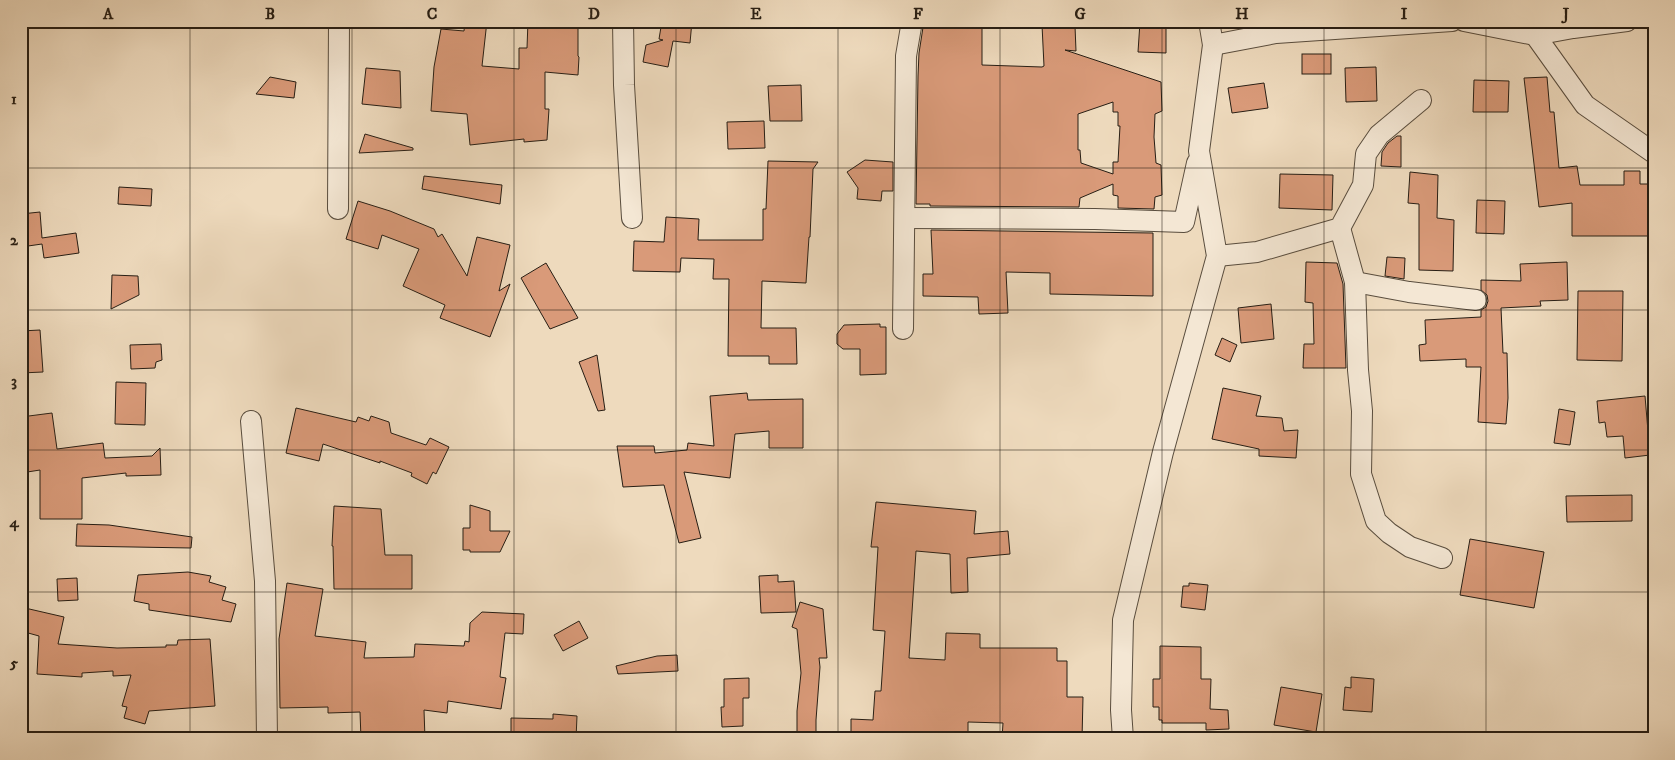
<svg xmlns="http://www.w3.org/2000/svg" width="1675" height="760" font-family="'IM FELL DW Pica',serif">
  <rect width="100%" height="100%" fill="#eedabd"/>
  <filter id="stains"><feTurbulence type="fractalNoise" baseFrequency=".004" numOctaves="4"/><feColorMatrix values="0 0 0 0 .2 0 0 0 0 .09 0 0 0 0 .02 0 0 0 .5 -.17"/></filter>
  <radialGradient id="worn" r=".72"><stop offset=".6" stop-color="#630" stop-opacity="0"/><stop offset="1" stop-color="#630" stop-opacity=".3"/></radialGradient>
  <g fill="#d99a79" stroke="#271e14" fill-rule="evenodd">
    <path d="M 465,21 L 487,21 L 482,66 L 519,69 L 519,48 L 527,48 L 528,21 L 578,21 L 578,56 L 579,57 L 578,75 L 545,72 L 545,109 L 549,109 L 547,140 L 524,142 L 524,139 L 470,145 L 467,114 L 431,111 L 434,67 L 441,29 L 464,31 Z"/>
    <path d="M 662,21 L 692,21 L 690,43 L 673,41 L 668,67 L 643,62 L 646,45 L 663,40 L 659,39 Z"/>
    <path d="M 924,21 L 982,21 L 982,65 L 1042,67 L 1044,66 L 1042,25 L 1047,25 L 1047,21 L 1067,21 L 1067,26 L 1075,26 L 1076,51 L 1065,50 L 1161,82 L 1162,111 L 1155,114 L 1154,137 L 1156,163 L 1161,165 L 1162,195 L 1155,197 L 1154,209 L 1118,208 L 1118,196 L 1113,195 L 1113,184 L 1080,198 L 1079,207 L 930,206 L 930,204 L 916,204 L 918,76 L 919,53 ZM 1113,102 L 1113,112 L 1118,112 L 1118,126 L 1120,126 L 1118,162 L 1113,162 L 1113,174 L 1081,163 L 1080,150 L 1078,150 L 1078,114 Z"/>
    <path d="M 1140,22 L 1166,23 L 1166,53 L 1138,52 Z"/>
    <rect x="1302" y="54" width="29" height="20"/>
    <path d="M 1376,67 L 1377,101 L 1346,102 L 1345,68 Z"/>
    <path d="M 366,68 L 400,71 L 401,108 L 362,104 Z"/>
    <path d="M 270,77 L 296,82 L 294,98 L 256,94 Z"/>
    <path d="M 1547,77 L 1550,112 L 1554,112 L 1559,168 L 1577,166 L 1580,185 L 1624,185 L 1624,171 L 1640,171 L 1640,184 L 1649,184 L 1649,236 L 1572,236 L 1572,203 L 1539,207 L 1524,78 Z"/>
    <path d="M 1474,80 L 1509,81 L 1508,112 L 1473,112 Z"/>
    <path d="M 1264,83 L 1268,108 L 1232,113 L 1228,88 Z"/>
    <path d="M 801,85 L 802,121 L 770,121 L 768,86 Z"/>
    <path d="M 764,121 L 765,148 L 728,149 L 727,122 Z"/>
    <path d="M 365,134 L 413,148 L 413,150 L 359,153 Z"/>
    <path d="M 1397,136 L 1401,136 L 1401,167 L 1381,166 L 1382,152 L 1388,143 Z"/>
    <path d="M 865,160 L 893,162 L 893,191 L 882,191 L 881,201 L 857,199 L 858,188 L 847,172 Z"/>
    <path d="M 768,161 L 818,162 L 813,169 L 810,237 L 809,237 L 806,283 L 762,281 L 761,328 L 796,328 L 797,364 L 769,364 L 769,356 L 728,356 L 729,279 L 713,279 L 714,259 L 681,258 L 680,272 L 633,271 L 634,241 L 664,242 L 666,217 L 699,219 L 698,240 L 763,240 L 763,209 L 766,209 Z"/>
    <path d="M 1410,172 L 1438,175 L 1437,218 L 1454,220 L 1453,271 L 1419,270 L 1419,204 L 1408,203 Z"/>
    <path d="M 1280,174 L 1333,175 L 1332,210 L 1279,208 Z"/>
    <path d="M 424,176 L 502,185 L 500,204 L 422,189 Z"/>
    <path d="M 119,187 L 152,189 L 151,206 L 118,204 Z"/>
    <path d="M 1477,200 L 1505,201 L 1504,234 L 1476,233 Z"/>
    <path d="M 358,201 L 390,211 L 434,229 L 438,237 L 442,234 L 467,276 L 477,237 L 510,245 L 499,291 L 510,284 L 490,337 L 440,318 L 445,305 L 403,286 L 419,249 L 382,235 L 378,249 L 346,239 Z"/>
    <path d="M 40,212 L 42,238 L 76,233 L 79,253 L 44,258 L 42,244 L 21,247 L 21,214 Z"/>
    <path d="M 931,230 L 1153,233 L 1153,296 L 1050,294 L 1050,273 L 1006,272 L 1008,313 L 979,314 L 978,297 L 923,296 L 923,274 L 933,274 Z"/>
    <path d="M 1387,257 L 1405,258 L 1404,279 L 1385,276 Z"/>
    <path d="M 1306,262 L 1337,263 L 1343,284 L 1346,368 L 1303,368 L 1304,344 L 1314,344 L 1313,303 L 1305,302 Z"/>
    <path d="M 1567,262 L 1568,300 L 1540,301 L 1541,306 L 1501,308 L 1503,353 L 1507,353 L 1508,398 L 1506,424 L 1478,422 L 1481,367 L 1466,367 L 1466,359 L 1420,361 L 1419,345 L 1426,344 L 1425,320 L 1481,317 L 1481,310 L 1486,307 L 1488,301 L 1487,295 L 1481,290 L 1481,280 L 1521,281 L 1520,264 Z"/>
    <path d="M 546,263 L 578,318 L 550,329 L 521,278 Z"/>
    <path d="M 112,275 L 138,276 L 139,295 L 111,309 Z"/>
    <path d="M 1578,291 L 1623,291 L 1622,361 L 1577,360 Z"/>
    <path d="M 1271,304 L 1274,339 L 1241,343 L 1238,308 Z"/>
    <path d="M 880,324 L 880,327 L 886,327 L 886,374 L 860,375 L 860,349 L 843,349 L 837,344 L 837,334 L 844,325 Z"/>
    <path d="M 40,330 L 43,372 L 21,373 L 21,331 Z"/>
    <path d="M 1222,338 L 1237,345 L 1230,362 L 1215,355 Z"/>
    <path d="M 161,344 L 162,360 L 156,362 L 155,368 L 131,369 L 130,345 Z"/>
    <path d="M 597,355 L 605,410 L 598,411 L 579,362 Z"/>
    <path d="M 116,382 L 146,383 L 145,425 L 115,424 Z"/>
    <path d="M 1223,388 L 1261,396 L 1256,416 L 1282,418 L 1284,431 L 1298,430 L 1296,458 L 1259,456 L 1259,449 L 1212,439 Z"/>
    <path d="M 747,393 L 748,400 L 803,399 L 803,448 L 769,448 L 769,431 L 735,434 L 730,478 L 684,472 L 701,538 L 679,543 L 664,485 L 623,487 L 617,446 L 654,446 L 655,453 L 687,450 L 688,443 L 714,446 L 710,396 Z"/>
    <path d="M 1645,396 L 1650,455 L 1625,458 L 1623,436 L 1607,437 L 1605,422 L 1599,423 L 1597,401 Z"/>
    <path d="M 296,408 L 356,422 L 358,417 L 369,421 L 371,416 L 389,422 L 391,433 L 426,445 L 430,438 L 449,447 L 436,474 L 433,472 L 427,484 L 411,476 L 412,473 L 380,461 L 380,463 L 323,444 L 319,461 L 286,453 Z"/>
    <path d="M 1559,409 L 1575,412 L 1570,445 L 1554,443 Z"/>
    <path d="M 52,413 L 57,449 L 103,443 L 105,458 L 152,456 L 160,448 L 161,475 L 126,476 L 126,473 L 82,478 L 82,519 L 40,519 L 40,470 L 21,473 L 21,417 Z"/>
    <path d="M 1632,495 L 1632,521 L 1567,522 L 1566,496 Z"/>
    <path d="M 876,502 L 976,511 L 974,534 L 1008,531 L 1010,554 L 967,558 L 968,592 L 951,593 L 950,554 L 916,551 L 909,658 L 945,660 L 946,633 L 980,634 L 980,648 L 1057,648 L 1057,661 L 1067,661 L 1067,697 L 1083,697 L 1082,739 L 1002,739 L 1003,723 L 968,722 L 968,739 L 851,739 L 851,719 L 873,720 L 875,691 L 881,691 L 885,631 L 873,630 L 878,547 L 871,547 Z"/>
    <path d="M 470,505 L 490,511 L 490,531 L 510,531 L 500,552 L 470,552 L 470,550 L 463,550 L 463,528 L 470,528 Z"/>
    <path d="M 334,506 L 381,509 L 385,555 L 412,555 L 412,589 L 334,589 L 333,546 L 332,546 Z"/>
    <path d="M 77,524 L 109,525 L 192,537 L 191,548 L 76,546 Z"/>
    <path d="M 1470,539 L 1544,552 L 1534,608 L 1460,595 Z"/>
    <path d="M 188,572 L 211,576 L 209,582 L 226,587 L 222,600 L 236,604 L 231,622 L 149,610 L 149,604 L 134,601 L 138,575 Z"/>
    <path d="M 778,575 L 778,582 L 794,581 L 796,612 L 761,613 L 759,576 Z"/>
    <path d="M 77,578 L 78,600 L 58,601 L 57,579 Z"/>
    <path d="M 287,583 L 323,589 L 315,636 L 366,642 L 364,658 L 414,657 L 415,644 L 464,646 L 465,641 L 469,642 L 470,623 L 482,612 L 524,614 L 523,634 L 505,633 L 500,677 L 506,678 L 501,709 L 448,701 L 447,713 L 424,710 L 425,739 L 361,739 L 360,712 L 328,713 L 328,707 L 280,708 L 279,639 Z"/>
    <path d="M 1189,583 L 1208,585 L 1205,610 L 1181,607 L 1183,586 L 1189,586 Z"/>
    <path d="M 800,602 L 823,609 L 827,658 L 819,658 L 820,667 L 816,720 L 816,739 L 797,739 L 797,711 L 801,673 L 797,629 L 792,627 Z"/>
    <path d="M 25,608 L 64,617 L 58,644 L 117,648 L 166,647 L 166,645 L 177,645 L 178,640 L 210,639 L 215,706 L 149,711 L 145,724 L 124,718 L 127,707 L 122,706 L 131,675 L 113,676 L 113,671 L 82,673 L 82,677 L 37,674 L 39,636 L 21,631 Z"/>
    <path d="M 579,621 L 588,638 L 563,651 L 554,635 Z"/>
    <path d="M 1160,646 L 1201,647 L 1201,679 L 1211,679 L 1210,709 L 1228,710 L 1229,729 L 1206,730 L 1206,723 L 1162,723 L 1162,720 L 1159,720 L 1159,707 L 1153,707 L 1153,679 L 1160,679 Z"/>
    <path d="M 677,655 L 678,671 L 618,674 L 616,666 L 657,656 Z"/>
    <path d="M 1351,677 L 1374,679 L 1372,712 L 1343,710 L 1345,687 L 1351,688 Z"/>
    <path d="M 749,678 L 749,698 L 743,698 L 743,726 L 722,727 L 721,707 L 724,707 L 724,679 Z"/>
    <path d="M 1281,687 L 1322,694 L 1316,732 L 1274,725 Z"/>
    <path d="M 553,714 L 577,716 L 576,739 L 511,739 L 511,718 L 553,719 Z"/>
  </g>
  <g fill="none" stroke-linecap="round" stroke-linejoin="round">
    <g stroke="#594d3e" stroke-width="22">
      <g id="minor">
        <path d="M 623,21 L 624,85 L 632,218"/>
        <path d="M 1464,21 L 1535,35 L 1573,28 L 1627,21"/>
        <path d="M 1535,35 L 1585,105 L 1654,153"/>
        <path d="M 1213,45 L 1276,33 L 1452,21"/>
        <path d="M 338,209 L 339,21"/>
        <path d="M 905,218 L 1095,219 L 1184,222 L 1197,163"/>
        <path d="M 1340,228 L 1355,282 L 1358,370 L 1362,411 L 1361,474 L 1369,499 L 1376,521 L 1389,533 L 1410,547 L 1442,558"/>
        <path d="M 1217,256 L 1257,252 L 1340,228 L 1363,185 L 1366,154 L 1379,135 L 1421,100"/>
        <path d="M 1355,282 L 1409,292 L 1476,300"/>
        <path d="M 903,329 L 906,56 L 912,21"/>
        <path d="M 251,421 L 265,581 L 267,739"/>
        <path d="M 1123,739 L 1121,710 L 1123,620 L 1163,452 L 1217,256 L 1199,151 L 1213,45 L 1209,21"/>
      </g>
    </g>
    <use href="#minor" stroke="#f4e7d4" stroke-width="20"/>
  </g>
  <path fill="none" stroke="#271e14" stroke-width="1" stroke-opacity="0.55" d="M 190,21 L 190,739M 352,21 L 352,739M 514,21 L 514,739M 676,21 L 676,739M 838,21 L 838,739M 1000,21 L 1000,739M 1162,21 L 1162,739M 1324,21 L 1324,739M 1486,21 L 1486,739M 21,168 L 1654,168M 21,310 L 1654,310M 21,450 L 1654,450M 21,592 L 1654,592"/>
  <rect width="1675" height="760" fill="none" stroke="#eedabd" stroke-width="55"/>
  <rect x="28" y="28" width="1620" height="704" fill="none" stroke="#271e14" stroke-width="2"/>
  <g font-size="16" text-anchor="middle" font-weight="bold" fill="#271e14">
    <text x="108" y="19">A</text>
    <text x="270" y="19">B</text>
    <text x="432" y="19">C</text>
    <text x="594" y="19">D</text>
    <text x="756" y="19">E</text>
    <text x="918" y="19">F</text>
    <text x="1080" y="19">G</text>
    <text x="1242" y="19">H</text>
    <text x="1404" y="19">I</text>
    <text x="1566" y="19">J</text>
    <text x="14" y="104">1</text>
    <text x="14" y="245">2</text>
    <text x="14" y="386">3</text>
    <text x="14" y="527">4</text>
    <text x="14" y="668">5</text>
  </g>
  <rect width="100%" height="100%" filter="url(#stains)"/>
  <rect width="100%" height="100%" fill="url(#worn)"/>
</svg>
